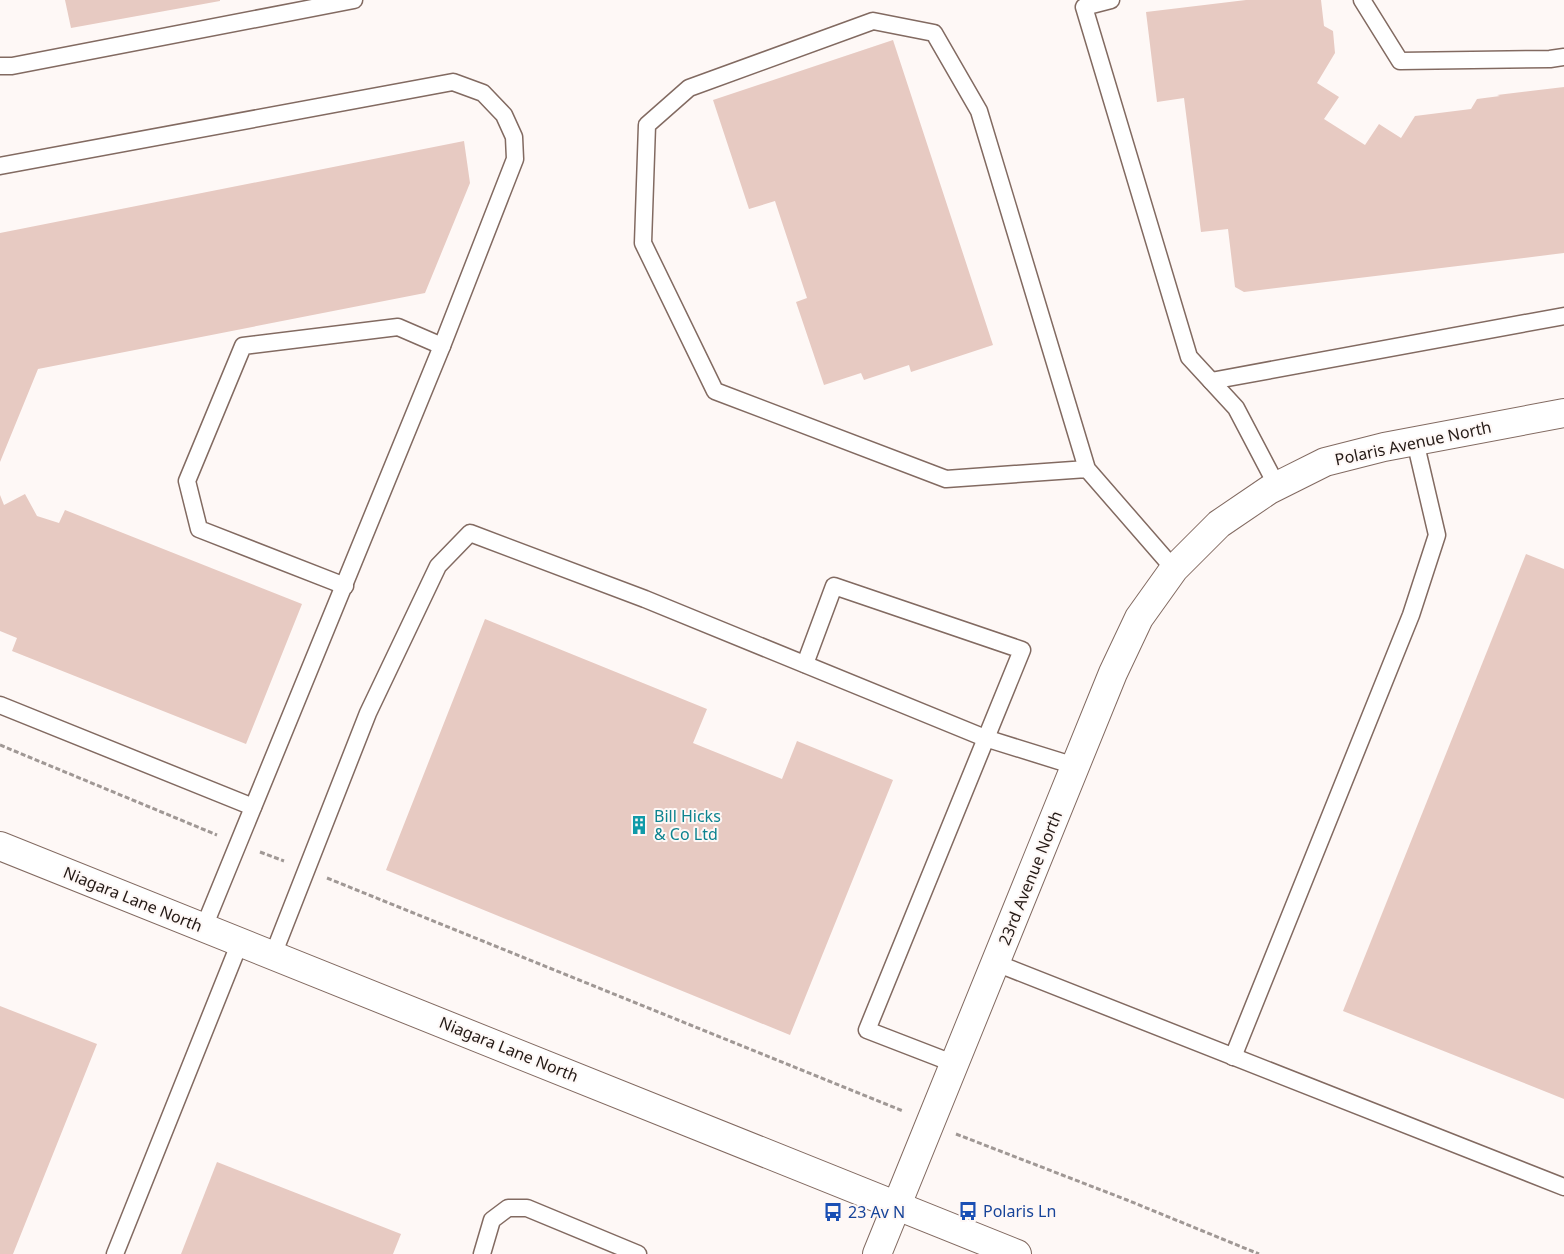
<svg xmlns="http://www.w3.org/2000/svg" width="1564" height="1254" font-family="'Noto Sans',sans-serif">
  <rect width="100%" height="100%" fill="#fef8f6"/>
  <g fill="#e7cac2">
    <path d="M 65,0 L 220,0 L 220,1 L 71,28 Z"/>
    <path d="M 1246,0 L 1321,0 L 1324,26 L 1333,31 L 1335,53 L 1317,83 L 1339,97 L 1324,119 L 1365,145 L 1379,124 L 1401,138 L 1415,116 L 1471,109 L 1477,99 L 1500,96 L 1497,95 L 1564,87 L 1564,253 L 1244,292 L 1235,287 L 1228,229 L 1201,232 L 1184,98 L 1157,102 L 1146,12 Z"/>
    <path d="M 893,40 L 993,345 L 911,372 L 909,365 L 864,380 L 861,373 L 824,385 L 796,302 L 807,298 L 775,201 L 749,209 L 713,100 Z"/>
    <path d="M 464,141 L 470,183 L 425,293 L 38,369 L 0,462 L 0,233 Z"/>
    <path d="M 25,494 L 37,516 L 59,523 L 65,510 L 302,604 L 246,744 L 12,651 L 17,638 L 0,631 L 0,495 L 4,505 Z"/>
    <path d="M 1526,554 L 1564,569 L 1564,1099 L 1343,1011 Z"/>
    <path d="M 485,619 L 707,709 L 693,743 L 782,779 L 797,741 L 893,780 L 790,1035 L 386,870 Z"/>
    <path d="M 0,1006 L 97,1044 L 13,1254 L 0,1254 Z"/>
    <path d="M 217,1162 L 401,1234 L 393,1254 L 181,1254 Z"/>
  </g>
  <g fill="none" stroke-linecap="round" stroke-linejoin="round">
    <g stroke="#826a61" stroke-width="19">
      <g id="service">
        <path d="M 1111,0 L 1084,7 L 1189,357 L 1236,408 L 1277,486"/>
        <path d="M 1362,0 L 1400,61 L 1550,59 L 1564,57"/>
        <path d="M 0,66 L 12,66 L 354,0"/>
        <path d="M 0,166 L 453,82 L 483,93 L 504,115 L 514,137 L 515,159 L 442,346 L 204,927"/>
        <path d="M 1211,381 L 1564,316"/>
        <path d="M 1087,469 L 946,479 L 715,391 L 643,243 L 647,125 L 689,88 L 873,21 L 934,33 L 979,111 L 1087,469 L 1174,569"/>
        <path d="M 345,586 L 199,529 L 187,481 L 243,346 L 398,327 L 442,346"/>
        <path d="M 805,664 L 834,586 L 1022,650 L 867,1030 L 955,1064"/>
        <path d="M 0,705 L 253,807"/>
        <path d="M 273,955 L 368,713 L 438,566 L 470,533 L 645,599 L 985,738 L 1075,766"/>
        <path d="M 996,963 L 1564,1187"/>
        <path d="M 1233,1057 L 1411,615 L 1437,535 L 1415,441"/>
        <path d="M 115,1254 L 240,942"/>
        <path d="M 482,1254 L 492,1220 L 508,1208 L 527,1208 L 638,1254"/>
      </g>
    </g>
    <g stroke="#826a61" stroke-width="30">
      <path id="minor" d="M 877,1254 L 1113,673 L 1139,618 L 1174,569 L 1219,524 L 1269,490 L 1325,462 L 1384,447 L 1564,413"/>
    </g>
    <g stroke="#826a61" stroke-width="30">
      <path id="tertiary" d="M 0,846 L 1017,1254"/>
    </g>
    <g stroke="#a09895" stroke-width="3" stroke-dasharray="5 2.5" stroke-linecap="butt">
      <path d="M 0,745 L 217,835"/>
      <path d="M 260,852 L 284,861"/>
      <path d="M 327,878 L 903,1111"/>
      <path d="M 956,1134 L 1127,1200 L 1259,1254"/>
    </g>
    <use href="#service" stroke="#fff" stroke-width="16"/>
    <use href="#minor" stroke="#fff" stroke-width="28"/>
    <use href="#tertiary" stroke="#fff" stroke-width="28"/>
  </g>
  <defs>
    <g id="building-bare" transform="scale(1.5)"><path d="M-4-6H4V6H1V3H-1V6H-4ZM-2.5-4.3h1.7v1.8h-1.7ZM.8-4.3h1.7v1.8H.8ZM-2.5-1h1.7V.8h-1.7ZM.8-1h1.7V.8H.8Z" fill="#0f9aa8" stroke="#fef8f6" stroke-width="2.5" paint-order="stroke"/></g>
    <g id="bus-bare" transform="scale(1.5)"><path d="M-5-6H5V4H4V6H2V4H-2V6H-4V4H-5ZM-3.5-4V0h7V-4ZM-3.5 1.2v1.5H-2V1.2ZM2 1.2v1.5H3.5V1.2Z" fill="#1a4fb4" stroke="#fef8f6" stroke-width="2.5" paint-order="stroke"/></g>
  </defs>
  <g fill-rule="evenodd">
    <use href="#building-bare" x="639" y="825"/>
    <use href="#bus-bare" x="968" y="1211"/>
    <use href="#bus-bare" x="833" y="1212"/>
  </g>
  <g text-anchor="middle" stroke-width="4" stroke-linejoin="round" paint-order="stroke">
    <g font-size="16" fill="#231915" stroke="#fef8f6">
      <text transform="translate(1413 443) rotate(-12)" y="6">Polaris Avenue North</text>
      <text transform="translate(1030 878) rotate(-68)" y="6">23rd Avenue North</text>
      <text transform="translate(133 899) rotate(22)" y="6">Niagara Lane North</text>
      <text transform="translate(509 1049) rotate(22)" y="6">Niagara Lane North</text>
    </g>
    <g font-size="16" fill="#0d838f" stroke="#fef8f6" text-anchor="start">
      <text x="654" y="822">Bill Hicks<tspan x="654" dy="18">&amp; Co Ltd</tspan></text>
    </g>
    <g font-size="16" fill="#164399" stroke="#fef8f6" text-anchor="start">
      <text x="983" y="1217">Polaris Ln</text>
      <text x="848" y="1218">23 Av N</text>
    </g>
  </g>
</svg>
